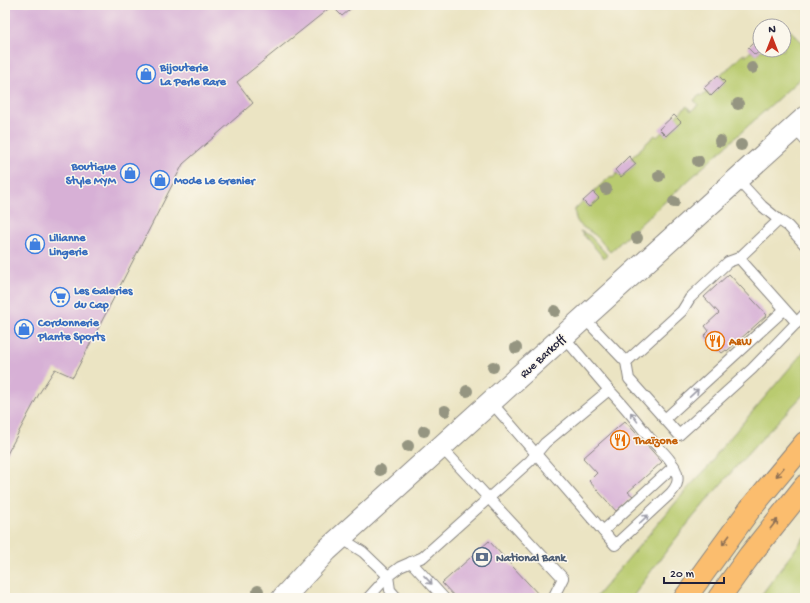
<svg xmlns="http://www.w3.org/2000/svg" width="810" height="603" font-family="'Gochi Hand',sans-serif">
  <rect width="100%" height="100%" fill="#fbf7ec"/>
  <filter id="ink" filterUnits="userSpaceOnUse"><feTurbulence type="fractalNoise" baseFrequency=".025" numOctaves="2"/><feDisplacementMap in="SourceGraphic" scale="8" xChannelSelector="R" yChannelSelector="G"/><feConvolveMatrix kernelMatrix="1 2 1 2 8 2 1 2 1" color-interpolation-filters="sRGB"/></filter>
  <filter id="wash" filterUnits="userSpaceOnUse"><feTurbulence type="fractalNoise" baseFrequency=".012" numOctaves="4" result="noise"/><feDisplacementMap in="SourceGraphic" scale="16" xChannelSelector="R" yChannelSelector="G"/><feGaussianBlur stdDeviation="0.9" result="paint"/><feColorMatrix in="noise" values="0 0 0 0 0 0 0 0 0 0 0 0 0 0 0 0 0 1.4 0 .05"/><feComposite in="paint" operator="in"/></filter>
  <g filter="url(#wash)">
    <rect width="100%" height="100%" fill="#ebe4c3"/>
    <g fill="#b9cb6f" stroke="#6e7655">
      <path d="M 784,27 L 791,31 L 805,45 L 805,74 L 610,252 C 604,246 599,237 592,233 C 582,226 574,224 575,209 L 583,201 L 589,207 L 598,198 L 593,192 L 611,176 L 613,178 L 617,173 L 621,177 L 636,164 L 631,158 L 655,135 L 657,137 L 662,132 L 666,136 L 681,122 L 675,117 L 687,106 L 691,111 L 698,105 L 694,100 L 700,95 L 702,96 L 707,92 L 711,96 L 725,82 L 720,76 L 744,54 L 746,56 L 751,51 L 755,55 L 761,50 L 784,50 Z"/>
      <path d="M 580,231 L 590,236 L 607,255 L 604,258 Z"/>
      <path d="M 805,350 L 805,393 C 743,457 683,524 632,598 L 595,598 L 688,488 L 710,465 L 718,452 Z"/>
      <path d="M 805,536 L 805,598 L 759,598 Z"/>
    </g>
    <g id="blocks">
      <g fill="#d7b0d6">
        <path d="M 5,5 L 355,5 L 342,16 L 332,6 L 237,82 L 253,103 L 183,164 L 73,377 L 55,369 L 40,392 L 5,458 Z"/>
        <path d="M 760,36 L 760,51 L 755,55 L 748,48 Z"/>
        <path d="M 718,75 L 725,82 L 711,96 L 704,88 Z"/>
        <path d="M 674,115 L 681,122 L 666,136 L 659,129 Z"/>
        <path d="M 629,156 L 636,164 L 621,177 L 615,170 Z"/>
        <path d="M 593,192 L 599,198 L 589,207 L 583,201 Z"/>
        <path d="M 729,274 L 767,315 L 727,351 L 726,350 L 722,353 L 718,349 L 717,351 L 704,336 L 709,331 L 705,326 L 719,313 L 704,297 Z"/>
        <path d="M 625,421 L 662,462 L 628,492 L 633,496 L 616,511 L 589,481 L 597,473 L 583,458 Z"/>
        <path d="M 489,541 L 540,596 L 537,598 L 456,598 L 442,583 Z"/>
      </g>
    </g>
  </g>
  <g filter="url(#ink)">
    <use href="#blocks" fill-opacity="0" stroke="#86837f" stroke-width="1"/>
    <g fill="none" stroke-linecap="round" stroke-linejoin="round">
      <g stroke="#86837f" stroke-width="12">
        <g id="service">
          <path d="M 794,128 L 805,140"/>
          <path d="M 737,179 L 762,206 L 779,220"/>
          <path d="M 739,258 L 797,323"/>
          <path d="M 584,318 L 626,362 L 629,379 L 679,435 L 752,369 L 805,314"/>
          <path d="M 626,362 L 682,311 L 690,298 L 728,262 L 739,258 L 779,220 L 788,226 L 805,245"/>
          <path d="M 491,402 L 615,545 L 671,493 C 676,487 679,482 677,474 C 673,459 658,448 649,437 C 636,421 624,405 609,390"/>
          <path d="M 665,419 L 784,310"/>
          <path d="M 441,447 L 563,578 L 553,598"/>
          <path d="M 603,531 L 674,466"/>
          <path d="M 341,538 L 363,552 L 388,576 L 368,598"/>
          <path d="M 411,562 L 444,598"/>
          <path d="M 397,598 L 390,590 L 388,576 L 400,567 L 423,557 L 530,461 L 545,443 L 609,390 L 563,336"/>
        </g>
      </g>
      <g stroke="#86837f" stroke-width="24">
        <path id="tertiary" d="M 283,598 L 327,550 L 805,118"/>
      </g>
      <g stroke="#86837f" stroke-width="24">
        <g id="motorway">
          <path d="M 685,598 L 750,509 L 805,443"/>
          <path d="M 719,598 L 750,555 L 805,486"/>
        </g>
      </g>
      <use href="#service" stroke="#fff" stroke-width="10"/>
      <use href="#tertiary" stroke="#fff" stroke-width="22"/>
      <use href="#motorway" stroke="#fbbd6e" stroke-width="22"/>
    </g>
    <g fill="#959581">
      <circle cx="752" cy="68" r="6"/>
      <circle cx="738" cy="104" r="6"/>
      <circle cx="720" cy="141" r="6"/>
      <circle cx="741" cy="145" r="6"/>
      <circle cx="698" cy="161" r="6"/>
      <circle cx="659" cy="176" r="6"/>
      <circle cx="606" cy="189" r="6"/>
      <circle cx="674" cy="202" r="6"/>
      <circle cx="637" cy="238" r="6"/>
      <circle cx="555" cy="311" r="6"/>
      <circle cx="516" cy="348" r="6"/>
      <circle cx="493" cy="367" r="6"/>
      <circle cx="467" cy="391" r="6"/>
      <circle cx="445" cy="411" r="6"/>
      <circle cx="424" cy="431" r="6"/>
      <circle cx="408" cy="446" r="6"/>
      <circle cx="380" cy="470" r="6"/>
      <circle cx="258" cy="591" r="6"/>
    </g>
    <defs><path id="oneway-shaft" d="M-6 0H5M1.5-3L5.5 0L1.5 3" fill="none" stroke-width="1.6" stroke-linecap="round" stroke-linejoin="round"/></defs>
    <g stroke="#9c9ca7">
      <use href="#oneway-shaft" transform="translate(694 393) rotate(-43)"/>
      <use href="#oneway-shaft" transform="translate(634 417) rotate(-126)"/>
      <use href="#oneway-shaft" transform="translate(644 519) rotate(-44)"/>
      <use href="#oneway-shaft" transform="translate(428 580) rotate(47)"/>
    </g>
    <g stroke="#8e7054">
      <use href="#oneway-shaft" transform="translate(780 472) rotate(130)"/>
      <use href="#oneway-shaft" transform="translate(774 524) rotate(-52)"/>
      <use href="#oneway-shaft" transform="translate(726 540) rotate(127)"/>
    </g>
  </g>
  <defs>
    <g id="shop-ring" transform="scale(1)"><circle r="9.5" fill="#fbf7ec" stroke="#3f7fe0" stroke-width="1.5"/><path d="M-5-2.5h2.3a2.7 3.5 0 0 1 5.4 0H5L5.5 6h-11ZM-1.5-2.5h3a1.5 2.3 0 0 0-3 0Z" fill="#3f7fe0"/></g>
    <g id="supermarket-ring" transform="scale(1)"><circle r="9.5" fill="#fbf7ec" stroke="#3f7fe0" stroke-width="1.5"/><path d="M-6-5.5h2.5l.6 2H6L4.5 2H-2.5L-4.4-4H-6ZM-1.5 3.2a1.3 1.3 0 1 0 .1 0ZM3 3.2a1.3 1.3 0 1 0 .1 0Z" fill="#3f7fe0"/></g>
    <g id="restaurant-ring" transform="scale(1)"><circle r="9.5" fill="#fbf7ec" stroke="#e8710a" stroke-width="1.5"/><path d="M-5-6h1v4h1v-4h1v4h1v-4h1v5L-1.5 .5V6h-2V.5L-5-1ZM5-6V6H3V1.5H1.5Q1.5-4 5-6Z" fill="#e8710a"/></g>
    <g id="bank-ring" transform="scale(1)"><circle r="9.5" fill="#fbf7ec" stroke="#5c6f8a" stroke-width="1.5"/><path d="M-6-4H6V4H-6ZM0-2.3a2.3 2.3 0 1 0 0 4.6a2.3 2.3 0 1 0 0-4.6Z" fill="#5c6f8a"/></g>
  </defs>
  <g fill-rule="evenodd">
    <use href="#shop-ring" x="146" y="74"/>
    <use href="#shop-ring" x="130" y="173"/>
    <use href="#shop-ring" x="160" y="180"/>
    <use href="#shop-ring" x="35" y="244"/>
    <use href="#supermarket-ring" x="60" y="297"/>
    <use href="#shop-ring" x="24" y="329"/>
    <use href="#restaurant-ring" x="715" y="341"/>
    <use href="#restaurant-ring" x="620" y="440"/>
    <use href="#bank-ring" x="482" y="557"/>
  </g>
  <g text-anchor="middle" stroke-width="3" stroke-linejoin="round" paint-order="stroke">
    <g font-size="12" font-weight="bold" fill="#366cbe" stroke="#fbf7ec" text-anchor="start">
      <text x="160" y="71">Bijouterie<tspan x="160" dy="14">La Perle Rare</tspan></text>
      <text x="116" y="170" text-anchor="end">Boutique<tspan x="116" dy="14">Style MYM</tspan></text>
      <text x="174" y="184">Mode Le Grenier</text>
      <text x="49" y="241">Lilianne<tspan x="49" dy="14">Lingerie</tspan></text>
      <text x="74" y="294">Les Galeries<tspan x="74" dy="14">du Cap</tspan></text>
      <text x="38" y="326">Cordonnerie<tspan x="38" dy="14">Plante Sports</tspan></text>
    </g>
    <g font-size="12" font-weight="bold" fill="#c56008" stroke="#fbf7ec" text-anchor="start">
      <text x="729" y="345">A&amp;W</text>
      <text x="634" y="444">Thaïzone</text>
    </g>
    <g font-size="12" fill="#22223b" stroke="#fbf7ec">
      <text transform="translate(542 356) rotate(-43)" y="4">Rue Barkoff</text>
    </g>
    <g font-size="12" font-weight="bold" fill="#4e5e75" stroke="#fbf7ec" text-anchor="start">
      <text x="496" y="561">National Bank</text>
    </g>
  </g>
  <rect width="810" height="603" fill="none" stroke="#fbf7ec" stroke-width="20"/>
  <g transform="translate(772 38)"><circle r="19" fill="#fbf7ec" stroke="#a4a2a5"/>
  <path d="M0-3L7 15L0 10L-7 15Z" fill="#c8321e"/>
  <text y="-6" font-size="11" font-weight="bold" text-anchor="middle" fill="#22223b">N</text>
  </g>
  <path d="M664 577v6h60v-6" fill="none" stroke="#22223b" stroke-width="2"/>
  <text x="670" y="577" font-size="12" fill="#22223b" stroke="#fbf7ec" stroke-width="3" paint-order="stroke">20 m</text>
</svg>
